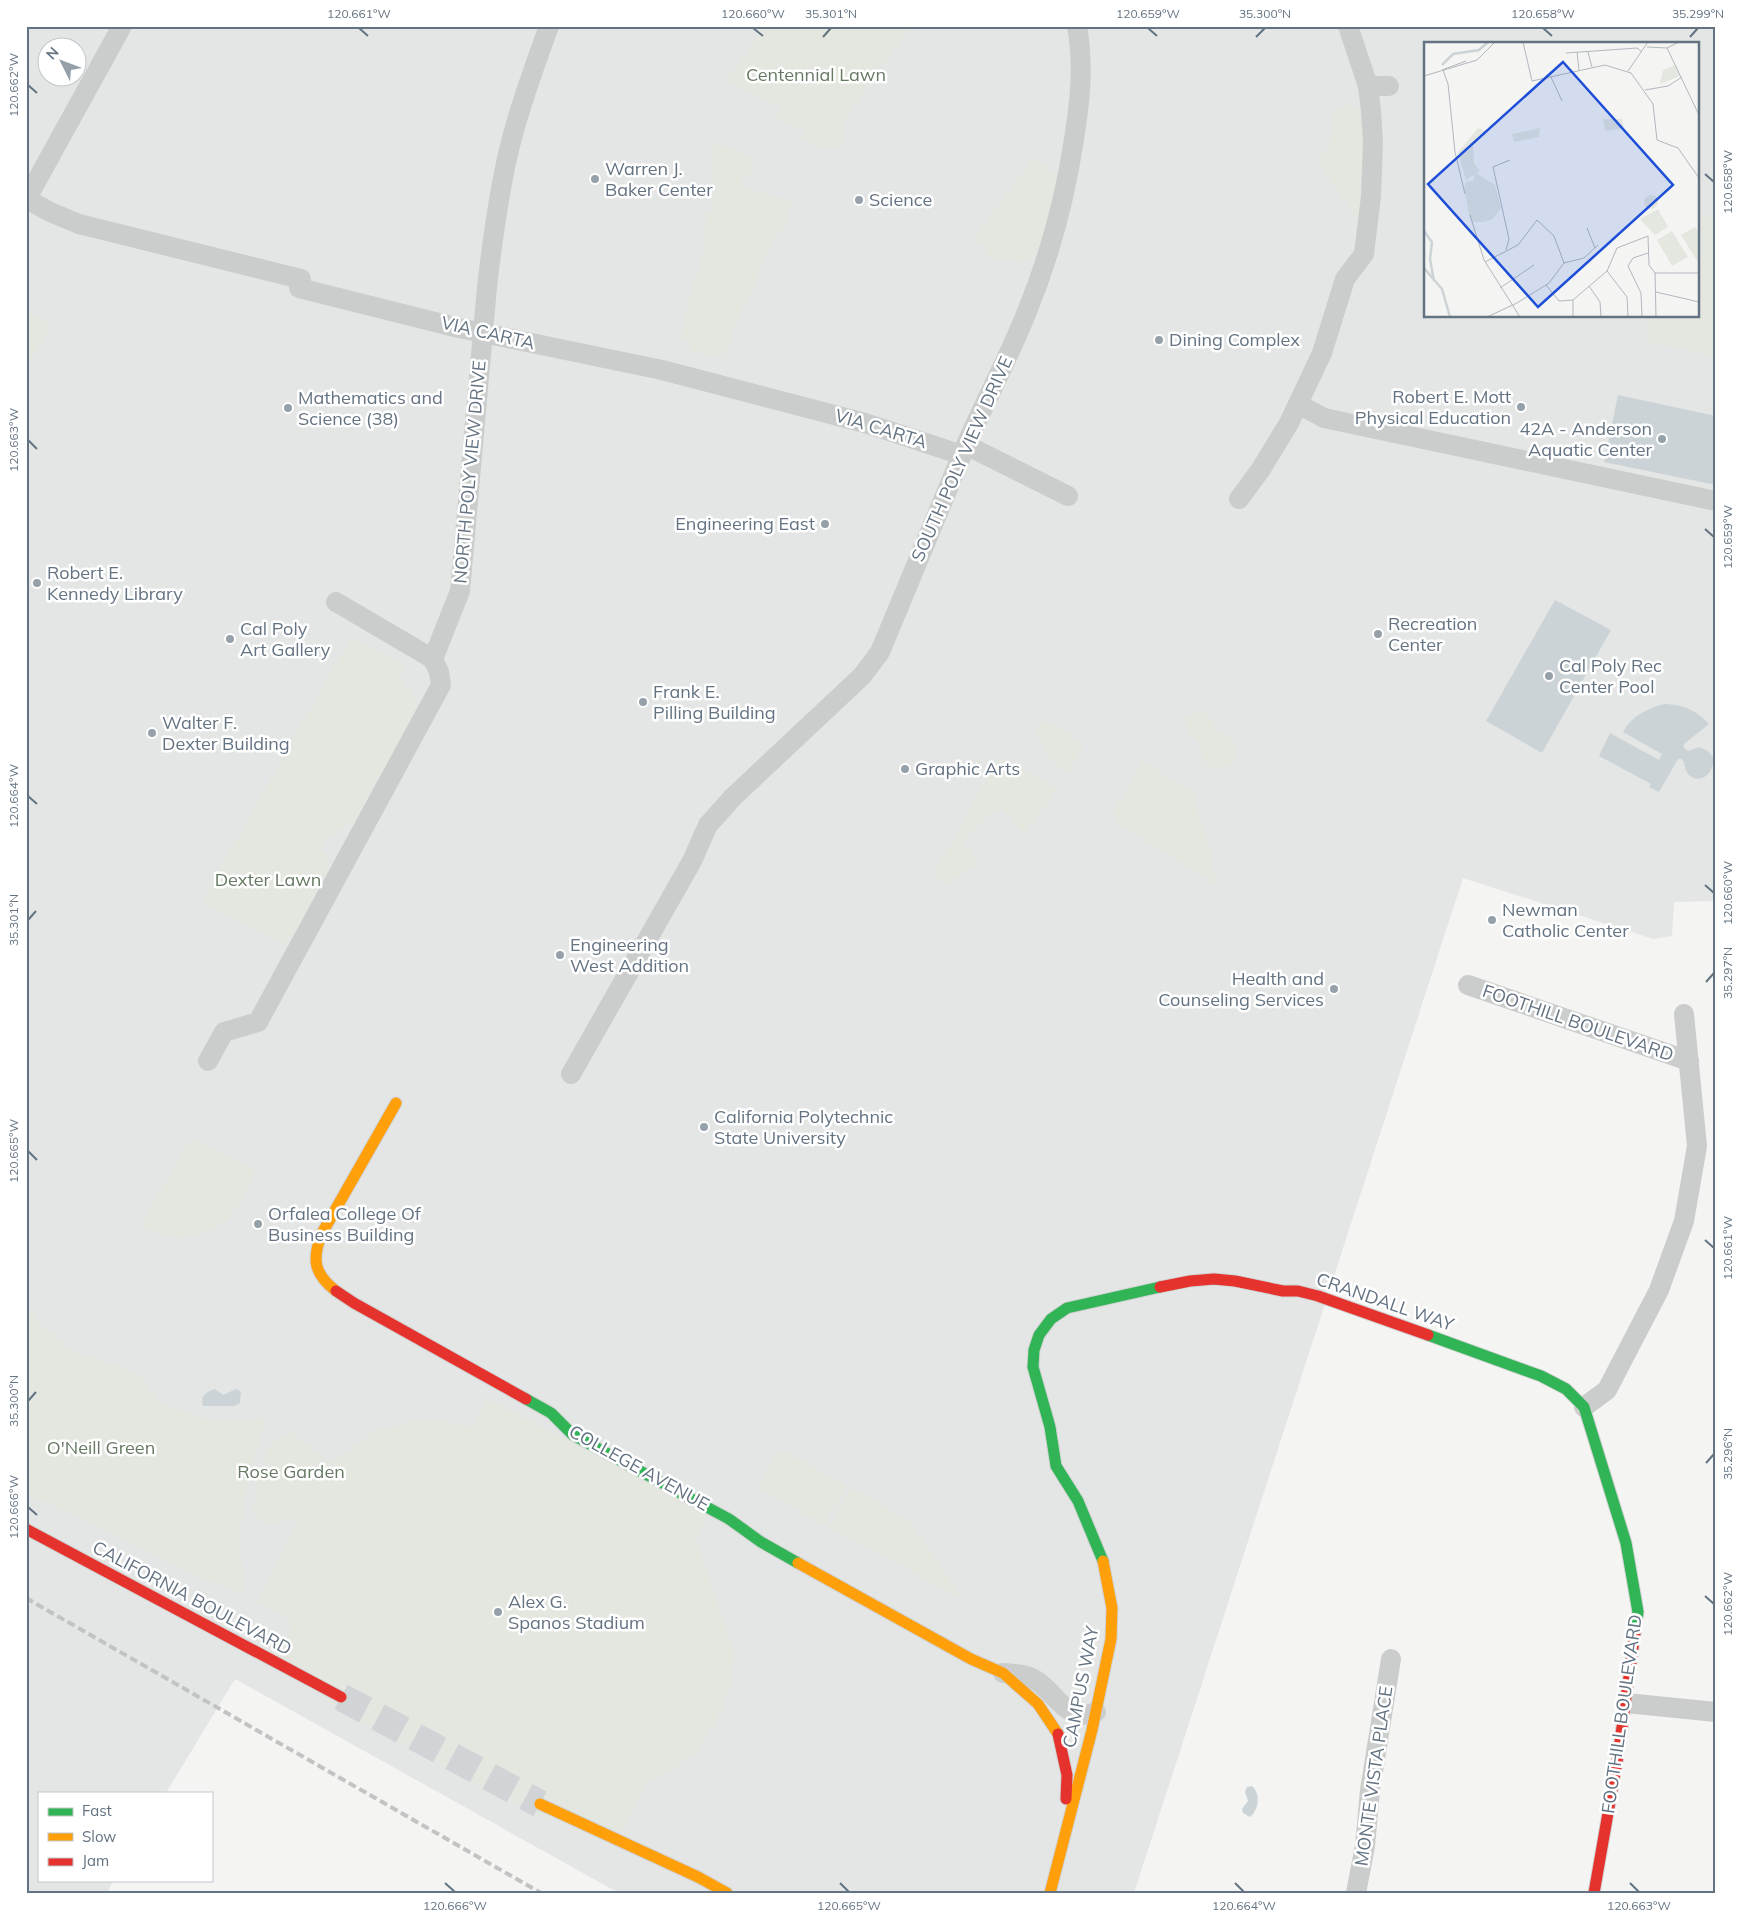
<svg xmlns="http://www.w3.org/2000/svg" width="1742" height="1919" font-family="Mulish,sans-serif">
  <rect width="100%" height="100%" fill="#f4f4f2"/>
  <path fill="#e4e6e5" fill-rule="evenodd" d="M 26,26 L 1716,26 L 1716,901 L 1674,902 L 1672,936 L 1653,939 L 1463,878 L 1134,1893 L 619,1893 L 235,1679 L 166,1793 L 39,1793 L 39,1880 L 114,1880 L 107,1893 L 26,1893 ZM 1426,44 L 1698,44 L 1698,316 L 1426,316 ZM 48,48 L 78,48 L 78,78 L 48,78 Z"/>
  <g fill="#e3e7e0">
    <path d="M 767,26 L 911,26 L 846,117 L 841,145 L 833,151 L 802,139 L 805,131 L 774,118 L 781,108 L 726,80 Z"/>
    <path d="M 1347,104 L 1359,110 L 1367,110 L 1364,229 L 1317,162 C 1332,142 1334,137 1331,113 Z"/>
    <path d="M 712,141 L 755,158 L 749,177 L 743,174 L 740,186 L 777,197 L 792,203 L 784,228 L 772,243 L 762,261 L 755,289 L 740,310 L 725,359 L 690,351 L 690,342 L 680,339 L 695,275 L 700,275 L 707,213 L 713,213 Z"/>
    <path d="M 1029,156 L 1056,174 L 1061,181 L 1042,251 L 1022,262 L 993,260 L 984,253 L 987,249 L 973,240 L 1030,162 L 1027,160 Z"/>
    <path d="M 1698,213 L 1716,216 L 1716,356 L 1645,341 L 1650,316 L 1698,316 Z"/>
    <path d="M 26,310 L 51,324 L 26,369 Z"/>
    <path d="M 351,637 L 400,664 L 404,673 L 398,676 L 415,697 L 415,712 L 355,821 L 327,837 L 320,849 L 328,856 L 331,864 L 286,946 L 202,901 Z"/>
    <path d="M 1196,711 L 1207,713 L 1213,721 L 1214,727 C 1227,736 1237,735 1238,754 C 1230,771 1216,774 1203,761 C 1201,756 1201,750 1200,745 C 1196,733 1180,736 1187,718 Z"/>
    <path d="M 1047,721 L 1084,744 L 1069,772 C 1052,764 1042,749 1036,731 L 1040,723 Z"/>
    <path d="M 999,757 L 1057,789 L 1038,817 L 1024,834 L 999,808 L 962,840 L 980,863 L 946,884 L 933,875 Z"/>
    <path d="M 1142,761 L 1193,792 L 1201,824 L 1203,824 L 1215,866 L 1212,866 L 1216,882 L 1215,884 L 1123,827 L 1113,813 Z"/>
    <path d="M 196,1138 L 256,1171 C 250,1184 244,1197 236,1209 C 214,1240 172,1246 141,1226 L 185,1146 Z"/>
    <path d="M 26,1305 L 43,1326 L 76,1353 L 130,1370 L 139,1376 L 163,1405 L 218,1422 L 265,1418 C 258,1451 246,1484 242,1518 C 239,1543 242,1567 244,1591 L 240,1594 L 165,1561 L 26,1493 Z"/>
    <path d="M 488,1400 L 709,1511 L 696,1537 L 735,1656 L 731,1687 L 717,1719 L 695,1753 L 672,1770 L 649,1782 L 621,1831 L 537,1816 L 336,1709 L 278,1652 L 293,1622 L 256,1603 L 298,1520 L 264,1523 L 254,1515 C 253,1497 260,1454 273,1442 C 278,1438 285,1435 290,1431 L 331,1463 L 373,1432 L 423,1418 L 473,1427 Z"/>
    <path d="M 780,1449 L 847,1485 L 824,1525 L 757,1488 Z"/>
    <path d="M 852,1488 L 910,1521 L 964,1600 L 829,1527 Z"/>
  </g>
  <g fill="#ccd3d6">
    <path d="M 1618,395 L 1716,416 L 1716,485 L 1604,462 Z"/>
    <path d="M 1555,600 L 1611,630 L 1542,753 L 1486,721 Z"/>
    <path d="M 1664,704 C 1684,705 1696,710 1709,724 L 1684,744 L 1684,748 L 1688,751 L 1699,747 L 1708,751 L 1714,758 C 1713,783 1686,787 1684,762 L 1681,759 L 1678,759 L 1659,792 L 1649,787 L 1651,784 L 1599,756 L 1610,733 L 1659,760 L 1662,754 L 1623,732 C 1633,715 1645,710 1664,704 Z"/>
    <path d="M 215,1389 L 223,1395 L 236,1389 L 241,1392 L 240,1403 L 234,1406 L 203,1406 C 200,1396 206,1392 215,1389 Z"/>
    <path d="M 1252,1786 C 1261,1794 1259,1810 1250,1817 L 1243,1813 L 1242,1809 L 1248,1801 L 1245,1792 L 1247,1787 Z"/>
  </g>
  <g fill="none" stroke-linecap="round" stroke-linejoin="round">
    <path stroke="#d0d4d6" stroke-width="28" stroke-dasharray="28 14" stroke-linecap="butt" d="M 341,1697 L 540,1804"/>
    <g stroke="#d0d2d2" stroke-width="13">
      <g id="fast">
        <path d="M 1428,1335 L 1541,1376 L 1566,1389 L 1584,1407 L 1626,1543 L 1638,1612 L 1635,1633"/>
        <path d="M 526,1399 L 551,1413 L 573,1435 L 729,1519 L 761,1542 L 798,1563"/>
        <path d="M 1103,1561 L 1078,1501 L 1056,1466 L 1050,1427 L 1033,1367 L 1034,1350 L 1039,1335 L 1051,1319 L 1067,1308 L 1160,1287"/>
      </g>
    </g>
    <g stroke="#d0d2d2" stroke-width="13">
      <g id="slow">
        <path d="M 336,1291 C 314,1274 312,1260 321,1235 L 396,1103"/>
        <path d="M 798,1563 L 971,1659 L 1003,1673 L 1038,1704 L 1058,1734"/>
        <path d="M 540,1804 L 698,1877 L 727,1893"/>
        <path d="M 1050,1893 L 1092,1730 L 1111,1639 L 1112,1608 L 1103,1561"/>
      </g>
    </g>
    <g stroke="#d0d2d2" stroke-width="13">
      <g id="jam">
        <path d="M 1160,1287 L 1190,1281 L 1214,1279 L 1235,1281 L 1283,1291 L 1298,1291 L 1318,1296 L 1428,1335"/>
        <path d="M 336,1291 L 354,1303 L 526,1399"/>
        <path d="M 26,1529 L 341,1697"/>
        <path d="M 1058,1734 L 1067,1775 L 1066,1799"/>
        <path d="M 1594,1893 L 1618,1756 L 1635,1633"/>
      </g>
    </g>
    <g stroke="#cbcdcd" stroke-width="20">
      <path d="M 1368,86 L 1389,86"/>
      <path d="M 27,199 L 50,212 L 79,224 L 301,279 L 299,288 L 459,328 L 662,370 L 865,423 L 962,455"/>
      <path d="M 26,200 L 122,26"/>
      <path d="M 1298,404 L 1324,418 L 1716,501"/>
      <path d="M 966,445 L 1068,496"/>
      <path d="M 1239,499 L 1261,469 L 1289,423 L 1322,353 L 1345,279 L 1364,254 L 1371,196 L 1373,142 L 1371,111 L 1368,86 L 1348,26"/>
      <path d="M 336,602 L 433,659"/>
      <path d="M 1468,985 L 1689,1061"/>
      <path d="M 208,1061 L 224,1032 L 258,1022 L 441,685 L 439,672 L 433,659 L 460,591 L 487,287 C 492,243 498,198 508,154 C 518,111 534,68 549,26"/>
      <path d="M 571,1074 L 692,861 L 708,825 L 733,797 L 862,676 L 880,652 C 908,583 937,514 966,445 C 985,401 1008,359 1026,314 C 1049,258 1065,200 1074,139 C 1080,102 1084,64 1077,26"/>
      <path d="M 1584,1407 L 1607,1390 L 1659,1290 L 1684,1221 L 1697,1146 L 1684,1014"/>
      <path d="M 1003,1673 C 1015,1674 1026,1674 1037,1681 C 1057,1694 1067,1724 1096,1712"/>
      <path d="M 1626,1703 L 1716,1712"/>
      <path d="M 1356,1893 L 1365,1846 L 1370,1790 L 1391,1659"/>
    </g>
    <use href="#fast" stroke="#30b455" stroke-width="11"/>
    <use href="#slow" stroke="#ff9f0a" stroke-width="11"/>
    <use href="#jam" stroke="#e5322d" stroke-width="11"/>
    <path stroke="#c2c3c3" stroke-width="4" stroke-dasharray="8 4" stroke-linecap="butt" d="M 26,1598 L 541,1893"/>
  </g>
  <path fill="none" stroke="#647382" stroke-width="2" d="M 359,28 L 368,36M 753,28 L 763,36M 1148,28 L 1157,36M 1543,28 L 1552,36M 823,37 L 831,28M 1256,37 L 1265,28M 1690,37 L 1698,28M 28,85 L 37,93M 1705,174 L 1714,182M 28,440 L 37,449M 1705,529 L 1714,537M 28,796 L 37,804M 1705,885 L 1714,893M 28,920 L 36,911M 1706,982 L 1714,973M 28,1151 L 37,1160M 1705,1240 L 1714,1248M 28,1401 L 36,1392M 1706,1463 L 1714,1454M 28,1507 L 37,1515M 1705,1596 L 1714,1604M 445,1883 L 455,1892M 840,1883 L 849,1892M 1235,1883 L 1244,1892M 1630,1883 L 1639,1892"/>
  <g fill="#96a0a9" stroke="#fff" stroke-width="2">
    <circle cx="595" cy="179" r="5"/>
    <circle cx="859" cy="200" r="5"/>
    <circle cx="1159" cy="340" r="5"/>
    <circle cx="1521" cy="407" r="5"/>
    <circle cx="288" cy="408" r="5"/>
    <circle cx="1662" cy="439" r="5"/>
    <circle cx="825" cy="524" r="5"/>
    <circle cx="37" cy="583" r="5"/>
    <circle cx="1378" cy="634" r="5"/>
    <circle cx="230" cy="639" r="5"/>
    <circle cx="1549" cy="676" r="5"/>
    <circle cx="643" cy="702" r="5"/>
    <circle cx="152" cy="733" r="5"/>
    <circle cx="905" cy="769" r="5"/>
    <circle cx="1492" cy="920" r="5"/>
    <circle cx="560" cy="955" r="5"/>
    <circle cx="1334" cy="989" r="5"/>
    <circle cx="704" cy="1127" r="5"/>
    <circle cx="258" cy="1224" r="5"/>
    <circle cx="498" cy="1612" r="5"/>
  </g>
  <g text-anchor="middle" stroke-width="5" stroke-linejoin="round" paint-order="stroke">
    <g font-size="18" fill="#667963" stroke="#fff">
      <text x="816" y="81">Centennial Lawn</text>
      <text x="268" y="886">Dexter Lawn</text>
      <text x="101" y="1454">O'Neill Green</text>
      <text x="291" y="1478">Rose Garden</text>
    </g>
    <g font-size="18" fill="#647382" stroke="#fff" text-anchor="start">
      <text x="605" y="175">Warren J.<tspan x="605" dy="21">Baker Center</tspan></text>
      <text x="869" y="206">Science</text>
      <text x="1169" y="346">Dining Complex</text>
      <text x="1511" y="403" text-anchor="end">Robert E. Mott<tspan x="1511" dy="21">Physical Education</tspan></text>
      <text x="298" y="404">Mathematics and<tspan x="298" dy="21">Science (38)</tspan></text>
      <text x="1652" y="435" text-anchor="end">42A - Anderson<tspan x="1652" dy="21">Aquatic Center</tspan></text>
      <text x="815" y="530" text-anchor="end">Engineering East</text>
      <text x="47" y="579">Robert E.<tspan x="47" dy="21">Kennedy Library</tspan></text>
      <text x="1388" y="630">Recreation<tspan x="1388" dy="21">Center</tspan></text>
      <text x="240" y="635">Cal Poly<tspan x="240" dy="21">Art Gallery</tspan></text>
      <text x="1559" y="672">Cal Poly Rec<tspan x="1559" dy="21">Center Pool</tspan></text>
      <text x="653" y="698">Frank E.<tspan x="653" dy="21">Pilling Building</tspan></text>
      <text x="162" y="729">Walter F.<tspan x="162" dy="21">Dexter Building</tspan></text>
      <text x="915" y="775">Graphic Arts</text>
      <text x="1502" y="916">Newman<tspan x="1502" dy="21">Catholic Center</tspan></text>
      <text x="570" y="951">Engineering<tspan x="570" dy="21">West Addition</tspan></text>
      <text x="1324" y="985" text-anchor="end">Health and<tspan x="1324" dy="21">Counseling Services</tspan></text>
      <text x="714" y="1123">California Polytechnic<tspan x="714" dy="21">State University</tspan></text>
      <text x="268" y="1220">Orfalea College Of<tspan x="268" dy="21">Business Building</tspan></text>
      <text x="508" y="1608">Alex G.<tspan x="508" dy="21">Spanos Stadium</tspan></text>
    </g>
    <g font-size="18" fill="#647382" stroke="#fff">
      <text transform="translate(488 333) rotate(13)" y="6">VIA CARTA</text>
      <text transform="translate(881 429) rotate(17)" y="6">VIA CARTA</text>
      <text transform="translate(962 459) rotate(-66)" y="6">SOUTH POLY VIEW DRIVE</text>
      <text transform="translate(470 472) rotate(-85)" y="6">NORTH POLY VIEW DRIVE</text>
      <text transform="translate(1578 1023) rotate(19)" y="6">FOOTHILL BOULEVARD</text>
      <text transform="translate(1385 1302) rotate(19)" y="6">CRANDALL WAY</text>
      <text transform="translate(639 1468) rotate(29)" y="6">COLLEGE AVENUE</text>
      <text transform="translate(192 1598) rotate(28)" y="6">CALIFORNIA BOULEVARD</text>
      <text transform="translate(1081 1687) rotate(-79)" y="6">CAMPUS WAY</text>
      <text transform="translate(1622 1714) rotate(-82)" y="6">FOOTHILL BOULEVARD</text>
      <text transform="translate(1374 1776) rotate(-82)" y="6">MONTE VISTA PLACE</text>
    </g>
  </g>
  <g transform="translate(1424 42)">
    <rect width="275" height="275" fill="#f4f4f2"/>
    <path d="M 251,23 L 256,34 L 236,42 L 239,28 ZM 179,77 L 198,77 L 200,86 L 181,89 ZM 54,86 L 62,89 L 49,102 L 50,121 L 56,129 L 52,131 L 71,143 L 77,166 L 69,177 L 60,180 L 49,180 L 45,173 L 40,145 L 42,140 L 50,138 L 50,133 L 42,138 L 34,110 ZM 116,86 L 115,95 L 90,100 L 88,92 ZM220 160a7 7 0 1 1 14 0a7 7 0 1 1-14 0ZM 234,167 L 244,185 L 231,193 L 216,177 ZM 271,185 L 275,191 L 275,222 L 257,193 ZM 248,189 L 264,215 L 248,224 L 233,198 Z" fill="#e3e7e0"/>
    <path fill="none" stroke="#ccd3d6" stroke-width="2.5" d="M 18,23 L 29,12 L 55,8 L 64,0M 0,189 L 8,200 L 6,217 L 10,239M 0,226 L 18,247 L 26,275"/>
    <path fill="none" stroke="#b1b8be" stroke-width="1" d="M 99,0 L 108,39 L 181,23 L 207,31 L 229,62 L 233,98 L 254,106 L 275,136M 223,5 L 243,6 L 255,0M 243,6 L 275,73M 153,10 L 155,28M 164,10 L 168,25M 142,11 L 213,6 L 218,10M 18,28 L 42,19M 19,28 L 24,42 L 31,110 L 41,152M 204,29 L 224,0M 0,34 L 53,18 L 71,0M 127,35 L 138,59M 221,48 L 244,44 L 258,35M 46,173 L 60,218 L 96,275M 163,186 L 171,206M 82,208 L 85,197 L 69,125 L 86,118M 61,220 L 94,203 L 113,178 L 130,194 L 140,221M 140,221 L 160,216 L 174,203M 183,229 L 203,255 L 204,275M 231,231 L 275,231M 122,243 L 135,259 L 149,258M 165,244 L 176,260 L 177,275M 76,246 L 110,223M 232,250 L 275,260M 63,275 L 93,261 L 125,241 L 140,221M 149,275 L 149,258 L 183,229 L 193,206 L 224,194 L 225,223 L 231,231 L 232,275M 218,275 L 217,251 L 204,224 L 209,216 L 224,211"/>
    <path fill="#1d4ed8" fill-opacity="0.15" stroke="#1d4ed8" stroke-width="2.5" d="M 139,20 L 249,143 L 114,265 L 4,142 Z"/>
    <rect width="275" height="275" fill="none" stroke="#647382" stroke-width="2.5"/>
  </g>
  <rect width="1742" height="1919" fill="none" stroke="#ffffff" stroke-width="55"/>
  <rect x="38" y="1792" width="175" height="90" fill="#ffffff" stroke="#c1c7cd"/>
  <rect x="48" y="1808" width="25" height="8" fill="#30b455" stroke="#c1c7cd"/>
  <text x="82" y="1816" font-size="15" fill="#647382">Fast</text>
  <rect x="48" y="1833" width="25" height="8" fill="#ff9f0a" stroke="#c1c7cd"/>
  <text x="82" y="1842" font-size="15" fill="#647382">Slow</text>
  <rect x="48" y="1858" width="25" height="8" fill="#e5322d" stroke="#c1c7cd"/>
  <text x="82" y="1866" font-size="15" fill="#647382">Jam</text>
  <g transform="translate(62 62) rotate(312)"><circle r="24" fill="#ffffff" stroke="#c1c7cd"/>
  <path d="M0-4L9 19L0 12L-9 19Z" fill="#96a0a9"/>
  <text y="-8" font-size="14" font-weight="bold" text-anchor="middle" fill="#647382">N</text>
  </g>
  <rect x="28" y="28" width="1686" height="1864" fill="none" stroke="#647382" stroke-width="2"/>
  <g font-size="12" text-anchor="middle" fill="#647382">
    <text x="359" y="18">120.661°W</text>
    <text x="753" y="18">120.660°W</text>
    <text x="831" y="18">35.301°N</text>
    <text x="1148" y="18">120.659°W</text>
    <text x="1265" y="18">35.300°N</text>
    <text x="1543" y="18">120.658°W</text>
    <text x="1698" y="18">35.299°N</text>
    <text transform="translate(14 85) rotate(-90)" y="4">120.662°W</text>
    <text transform="translate(1728 182) rotate(-90)" y="4">120.658°W</text>
    <text transform="translate(14 440) rotate(-90)" y="4">120.663°W</text>
    <text transform="translate(1728 537) rotate(-90)" y="4">120.659°W</text>
    <text transform="translate(14 796) rotate(-90)" y="4">120.664°W</text>
    <text transform="translate(1728 893) rotate(-90)" y="4">120.660°W</text>
    <text transform="translate(14 920) rotate(-90)" y="4">35.301°N</text>
    <text transform="translate(1728 973) rotate(-90)" y="4">35.297°N</text>
    <text transform="translate(14 1151) rotate(-90)" y="4">120.665°W</text>
    <text transform="translate(1728 1248) rotate(-90)" y="4">120.661°W</text>
    <text transform="translate(14 1401) rotate(-90)" y="4">35.300°N</text>
    <text transform="translate(1728 1454) rotate(-90)" y="4">35.296°N</text>
    <text transform="translate(14 1507) rotate(-90)" y="4">120.666°W</text>
    <text transform="translate(1728 1604) rotate(-90)" y="4">120.662°W</text>
    <text x="455" y="1910">120.666°W</text>
    <text x="849" y="1910">120.665°W</text>
    <text x="1244" y="1910">120.664°W</text>
    <text x="1639" y="1910">120.663°W</text>
  </g>
</svg>
